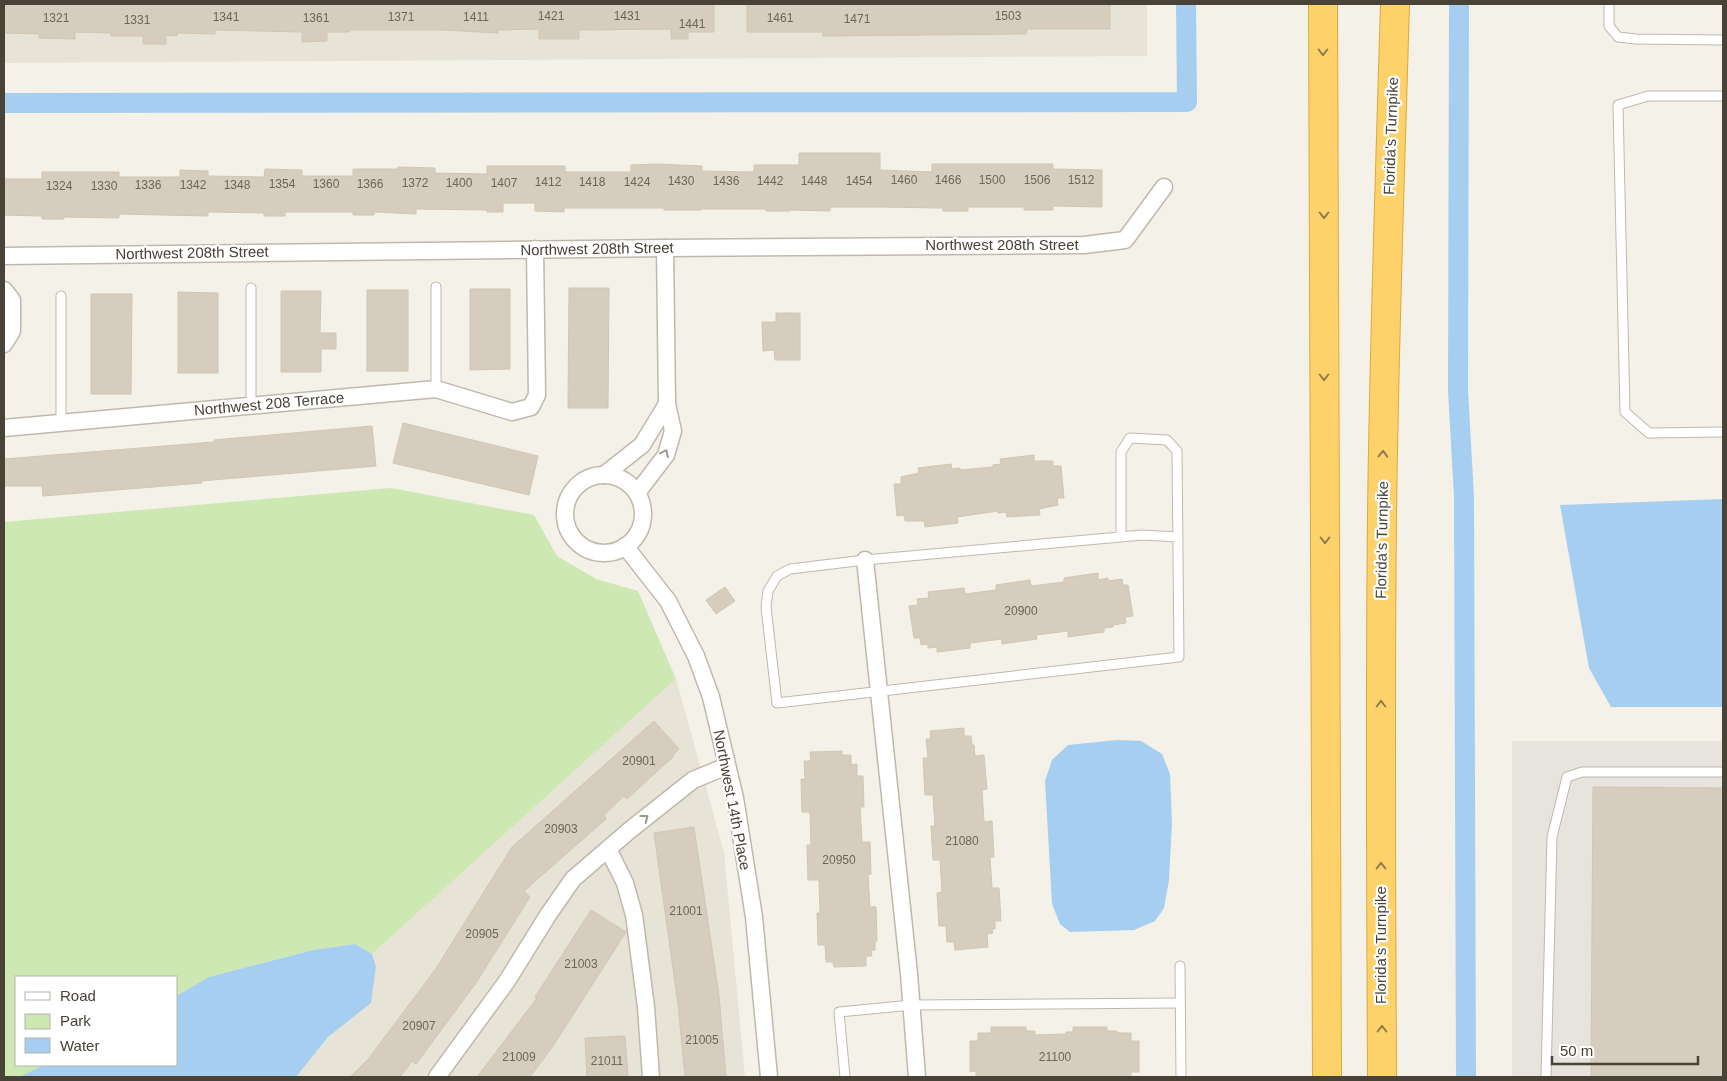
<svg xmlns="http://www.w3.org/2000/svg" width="1727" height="1081" font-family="Helvetica,sans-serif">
  <rect width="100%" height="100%" fill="#f4f1e8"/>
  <g fill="#e8e3d7">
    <path d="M 4,4 L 1147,4 L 1147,56 L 4,63 Z"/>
    <path d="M 676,679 L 724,852 L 745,1077 L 296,1077 L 328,1037 L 371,1003 L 376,967 L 372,954 Z"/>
  </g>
  <rect fill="#e7e3dd" x="1512" y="741" width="211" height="336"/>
  <path fill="#cde8b2" d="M 391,488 L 534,515 L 557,556 L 596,579 L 638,591 L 676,679 L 372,954 L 355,944 L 313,950 L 209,977 L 176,996 L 176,977 L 16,977 L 16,1065 L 44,1065 L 19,1077 L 4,1077 L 4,522 Z"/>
  <g fill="#a5cef0">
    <path d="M 1723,499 L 1723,707 L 1611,707 L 1589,668 L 1560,505 Z"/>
    <path d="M 1117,740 L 1141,741 L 1162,754 L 1170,774 L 1172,823 L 1169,880 L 1164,908 L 1155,921 L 1134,930 L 1070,932 L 1060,924 L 1052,904 L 1045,781 L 1052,760 L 1068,745 Z"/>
    <path d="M 355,944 L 372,954 L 376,967 L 371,1003 L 328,1037 L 296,1077 L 19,1077 L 44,1065 L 176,1065 L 176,996 L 209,977 L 313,950 Z"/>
  </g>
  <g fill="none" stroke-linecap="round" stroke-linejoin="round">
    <g stroke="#a5cef0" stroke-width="20">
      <path d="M 1459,4 L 1458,390 L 1464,497 L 1466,1077"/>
      <path d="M 4,103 L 1187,102 L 1186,4"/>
    </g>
  </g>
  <g fill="#d6cdbe" stroke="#d0c6b1">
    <path d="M 4,4 L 714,4 L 714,32 L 688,32 L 688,39 L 671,39 L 671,29 L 579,30 L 579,39 L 539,39 L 539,29 L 498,30 L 498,33 L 443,30 L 350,30 L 350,32 L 327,32 L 327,41 L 302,42 L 302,32 L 215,30 L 215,34 L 177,33 L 177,36 L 166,35 L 166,44 L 143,44 L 143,36 L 111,36 L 111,33 L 75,32 L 75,39 L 39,38 L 39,34 L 4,33 Z"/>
    <path d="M 747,4 L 1110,4 L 1110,29 L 1027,29 L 1026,34 L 823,36 L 823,32 L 747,32 Z"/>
    <path d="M 799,153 L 880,153 L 880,170 L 932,172 L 932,164 L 1053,164 L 1053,169 L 1102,170 L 1102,207 L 1053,206 L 1053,210 L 1024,210 L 1024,207 L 968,207 L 968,211 L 943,211 L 943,208 L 880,207 L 830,207 L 830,211 L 790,210 L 790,211 L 766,211 L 766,209 L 701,209 L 701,210 L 664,210 L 664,208 L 564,208 L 564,212 L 535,211 L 535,203 L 503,203 L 503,212 L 487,212 L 487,210 L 416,209 L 416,214 L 374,212 L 374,215 L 353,215 L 353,212 L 285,212 L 285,216 L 264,216 L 264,213 L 208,212 L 208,216 L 119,214 L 119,218 L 64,217 L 64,219 L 42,219 L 42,216 L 4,215 L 4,179 L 42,179 L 42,172 L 119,172 L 119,177 L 180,177 L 180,170 L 208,171 L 208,176 L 264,177 L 265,169 L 302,170 L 302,176 L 353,176 L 353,169 L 398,169 L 398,167 L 435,168 L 435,173 L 487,174 L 487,166 L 565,166 L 565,172 L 631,172 L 631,165 L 657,164 L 702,166 L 702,171 L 754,172 L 754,165 L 799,165 Z"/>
    <path d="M 569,288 L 609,288 L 608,408 L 568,408 Z"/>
    <path d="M 470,289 L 510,289 L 510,369 L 470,370 Z"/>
    <rect x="367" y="290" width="41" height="81"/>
    <path d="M 281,291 L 321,291 L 320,333 L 336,333 L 336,349 L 321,349 L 321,372 L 281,372 Z"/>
    <path d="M 178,292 L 218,293 L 218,373 L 178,373 Z"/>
    <path d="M 91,294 L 132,294 L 131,394 L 91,394 Z"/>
    <path d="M 776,313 L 800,313 L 800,360 L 775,360 L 774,350 L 763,351 L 762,322 L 776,322 Z"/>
    <path d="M 403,423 L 538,456 L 529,495 L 393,463 Z"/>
    <path d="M 372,426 L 376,466 L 201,481 L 202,483 L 43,496 L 42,486 L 4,486 L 4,459 L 214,442 L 214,440 Z"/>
    <path d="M 1034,455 L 1034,461 L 1053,461 L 1053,466 L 1061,466 L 1064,498 L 1057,498 L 1058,505 L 1039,509 L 1040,515 L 1007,517 L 1006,512 L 998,513 L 998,511 L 957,517 L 958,523 L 925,527 L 924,521 L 905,521 L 904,515 L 897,516 L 894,484 L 901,484 L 901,477 L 919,473 L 918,468 L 951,464 L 952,469 L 960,468 L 960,470 L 993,467 L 993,465 L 1001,464 L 1000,459 Z"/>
    <path d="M 1098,573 L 1098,580 L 1108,578 L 1108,581 L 1122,579 L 1123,585 L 1128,585 L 1133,616 L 1125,617 L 1126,623 L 1113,625 L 1113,627 L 1104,628 L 1104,632 L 1068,637 L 1068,631 L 1036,635 L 1037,639 L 1002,644 L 1002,639 L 970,643 L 970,648 L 937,652 L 937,647 L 928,648 L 928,644 L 921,645 L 920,638 L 914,638 L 909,606 L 918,605 L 917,599 L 929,598 L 928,592 L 964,588 L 965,594 L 996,590 L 996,585 L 1030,580 L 1031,586 L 1064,582 L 1064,578 Z"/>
    <path d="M 725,587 L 735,601 L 716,614 L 706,600 Z"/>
    <path d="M 654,721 L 679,749 L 673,755 L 674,756 L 627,799 L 624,796 L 604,815 L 606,819 L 524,891 L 530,897 L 476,983 L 416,1064 L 412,1061 L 400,1077 L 350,1077 L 369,1058 L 435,970 L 512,847 Z"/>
    <path d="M 964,728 L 964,736 L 971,736 L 972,745 L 974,745 L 975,756 L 984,755 L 987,789 L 982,790 L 984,822 L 992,821 L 994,857 L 990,857 L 992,888 L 999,888 L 1001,921 L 995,921 L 995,929 L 992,929 L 993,933 L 987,934 L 988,947 L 955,950 L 954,942 L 947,942 L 946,926 L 939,926 L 937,893 L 942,892 L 940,860 L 933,860 L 931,826 L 935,826 L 933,795 L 925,795 L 923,758 L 928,758 L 926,739 L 931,739 L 930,731 Z"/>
    <path d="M 842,751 L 842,755 L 851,755 L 851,765 L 857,764 L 857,776 L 863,776 L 864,807 L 860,807 L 862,842 L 870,842 L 871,874 L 868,875 L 870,907 L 876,907 L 877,941 L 875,941 L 875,950 L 871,950 L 872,956 L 866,956 L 866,966 L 834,967 L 833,962 L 826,962 L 825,945 L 818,945 L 817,913 L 820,913 L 819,880 L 808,880 L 807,845 L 811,845 L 810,812 L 802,812 L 801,779 L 805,779 L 804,761 L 811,761 L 810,752 Z"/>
    <path d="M 1593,787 L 1723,788 L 1723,1077 L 1591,1077 Z"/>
    <path d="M 694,827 L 719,996 L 726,1077 L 685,1077 L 678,1004 L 654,833 Z"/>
    <path d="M 591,910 L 626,932 L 553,1046 L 530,1077 L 477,1077 L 537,998 L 535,997 Z"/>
    <path d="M 991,1027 L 1026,1027 L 1026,1031 L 1035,1031 L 1035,1035 L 1066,1034 L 1066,1032 L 1073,1032 L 1073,1027 L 1107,1027 L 1107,1031 L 1117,1031 L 1117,1033 L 1131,1033 L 1131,1041 L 1139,1041 L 1139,1072 L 1131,1072 L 1131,1077 L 976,1077 L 976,1071 L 970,1072 L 970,1041 L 978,1041 L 978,1033 L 991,1033 Z"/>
    <path d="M 625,1036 L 628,1077 L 587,1077 L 585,1038 Z"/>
  </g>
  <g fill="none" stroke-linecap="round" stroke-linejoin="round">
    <g stroke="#c0b9ab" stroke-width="11">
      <g id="service">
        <path d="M 1609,4 L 1609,26 L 1618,37 L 1636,39 L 1723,40"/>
        <path d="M 1723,96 L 1648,96 L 1618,105 L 1625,412 L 1649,433 L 1723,432"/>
        <path d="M 61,296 L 61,423"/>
        <path d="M 436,389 L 436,287"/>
        <path d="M 251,405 L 251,288"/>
        <path d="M 1121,537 L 1121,452 L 1130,438 L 1167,440 L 1177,451 L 1179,657 L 777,703 L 766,607 L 768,591 L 777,576 L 790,569 L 865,560 L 1142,535 L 1178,537"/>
        <path d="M 1180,966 L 1181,1077"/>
        <path d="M 845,1077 L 839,1012 L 912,1005 L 1180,1003"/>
        <path d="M 1546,1077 L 1552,837 L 1567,777 L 1582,772 L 1723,772"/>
      </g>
    </g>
    <g stroke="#c0b9ab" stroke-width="19">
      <g id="minor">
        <path d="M 4,256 L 665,248 L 1084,245 L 1125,240 L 1164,187"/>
        <path d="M 4,290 L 12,300 L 12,331 L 4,344"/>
        <path d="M 4,428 L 436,389 L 512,412 L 531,407 L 537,395 L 535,249"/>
        <path d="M 604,475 L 642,445 L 667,404"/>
        <circle cx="604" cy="514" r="39"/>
        <path d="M 637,493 L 666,455 L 673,431 L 667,404 L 665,248"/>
        <path d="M 625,546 L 668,601 L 696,656 L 711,697 L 735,798 L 754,917 L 769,1077"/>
        <path d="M 865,560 L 909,974 L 917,1077"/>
        <path d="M 608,849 L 625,883 L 634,915 L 646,1007 L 651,1077"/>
        <path d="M 437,1077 L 507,981 L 548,915 L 573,879 L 630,830 L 693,780 L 727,766"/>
      </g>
    </g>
    <g stroke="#dda83a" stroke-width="30">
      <g id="motorway">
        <path d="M 1323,4 L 1327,1077"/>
        <path d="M 1382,1077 C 1381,890 1380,703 1382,516 C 1384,345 1390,175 1395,4"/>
      </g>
    </g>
    <use href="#service" stroke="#fff" stroke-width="9"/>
    <use href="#minor" stroke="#fff" stroke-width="16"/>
    <use href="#motorway" stroke="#fdd26b" stroke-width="28"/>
  </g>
  <defs><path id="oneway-chevron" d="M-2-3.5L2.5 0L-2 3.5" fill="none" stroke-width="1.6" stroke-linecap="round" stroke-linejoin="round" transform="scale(1.25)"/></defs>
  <g stroke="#907c4c">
    <use href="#oneway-chevron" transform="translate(1323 52) rotate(90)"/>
    <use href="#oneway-chevron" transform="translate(1324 215) rotate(90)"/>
    <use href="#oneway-chevron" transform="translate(1324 377) rotate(90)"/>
    <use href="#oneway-chevron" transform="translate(1383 454) rotate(-89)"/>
    <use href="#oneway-chevron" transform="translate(1325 540) rotate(90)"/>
    <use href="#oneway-chevron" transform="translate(1381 704) rotate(-90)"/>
    <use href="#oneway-chevron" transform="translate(1381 866) rotate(-90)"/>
    <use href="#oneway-chevron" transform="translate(1382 1029) rotate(-90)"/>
  </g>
  <g stroke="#9a9791">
    <use href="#oneway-chevron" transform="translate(665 453) rotate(-64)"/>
    <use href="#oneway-chevron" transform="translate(645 818) rotate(-38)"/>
  </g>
  <g text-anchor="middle" stroke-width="4.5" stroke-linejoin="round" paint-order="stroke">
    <g font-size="12" fill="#6c6559">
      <text x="551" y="20">1421</text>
      <text x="627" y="20">1431</text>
      <text x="1008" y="20">1503</text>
      <text x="226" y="21">1341</text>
      <text x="401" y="21">1371</text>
      <text x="476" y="21">1411</text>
      <text x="56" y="22">1321</text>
      <text x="316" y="22">1361</text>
      <text x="780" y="22">1461</text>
      <text x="857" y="23">1471</text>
      <text x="137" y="24">1331</text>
      <text x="692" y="28">1441</text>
      <text x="904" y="184">1460</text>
      <text x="948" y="184">1466</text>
      <text x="992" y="184">1500</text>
      <text x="1037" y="184">1506</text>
      <text x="1081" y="184">1512</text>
      <text x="681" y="185">1430</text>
      <text x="726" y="185">1436</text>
      <text x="770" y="185">1442</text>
      <text x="814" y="185">1448</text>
      <text x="859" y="185">1454</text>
      <text x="548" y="186">1412</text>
      <text x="592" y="186">1418</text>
      <text x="637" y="186">1424</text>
      <text x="415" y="187">1372</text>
      <text x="459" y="187">1400</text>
      <text x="504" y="187">1407</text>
      <text x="282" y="188">1354</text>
      <text x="326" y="188">1360</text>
      <text x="370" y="188">1366</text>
      <text x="148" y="189">1336</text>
      <text x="193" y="189">1342</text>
      <text x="237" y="189">1348</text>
      <text x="59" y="190">1324</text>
      <text x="104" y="190">1330</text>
      <text x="1021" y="615">20900</text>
      <text x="639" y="765">20901</text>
      <text x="561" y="833">20903</text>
      <text x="962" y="845">21080</text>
      <text x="839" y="864">20950</text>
      <text x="686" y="915">21001</text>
      <text x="482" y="938">20905</text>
      <text x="581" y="968">21003</text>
      <text x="419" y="1030">20907</text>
      <text x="702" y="1044">21005</text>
      <text x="519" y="1061">21009</text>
      <text x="1055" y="1061">21100</text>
      <text x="607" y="1065">21011</text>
    </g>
    <g font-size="15" fill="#484237" stroke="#fff">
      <text transform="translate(1391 136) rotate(-88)" y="5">Florida's Turnpike</text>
      <text x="1002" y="250">Northwest 208th Street</text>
      <text transform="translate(597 249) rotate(-1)" y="5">Northwest 208th Street</text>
      <text transform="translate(192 253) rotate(-1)" y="5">Northwest 208th Street</text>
      <text transform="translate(269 404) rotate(-5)" y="5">Northwest 208 Terrace</text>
      <text transform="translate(1382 540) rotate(-89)" y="5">Florida's Turnpike</text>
      <text transform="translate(732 800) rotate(79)" y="5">Northwest 14th Place</text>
      <text transform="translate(1381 945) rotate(-90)" y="5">Florida's Turnpike</text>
    </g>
  </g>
  <rect width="1727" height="1081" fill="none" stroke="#484237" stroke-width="10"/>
  <rect x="15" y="976" width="162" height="90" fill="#ffffff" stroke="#b6b3af"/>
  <rect x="25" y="992" width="25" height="8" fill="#ffffff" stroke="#b6b3af"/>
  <text x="60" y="1001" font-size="15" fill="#484237">Road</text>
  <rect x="25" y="1014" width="25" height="15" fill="#cde8b2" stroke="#b6b3af"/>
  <text x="60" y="1026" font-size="15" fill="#484237">Park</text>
  <rect x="25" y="1038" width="25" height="15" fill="#a5cef0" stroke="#b6b3af"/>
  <text x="60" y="1051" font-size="15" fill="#484237">Water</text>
  <path d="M1552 1056v8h146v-8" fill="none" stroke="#484237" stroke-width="2.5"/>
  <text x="1560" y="1056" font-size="15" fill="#484237" stroke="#ffffff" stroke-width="4" paint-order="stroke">50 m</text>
</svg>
